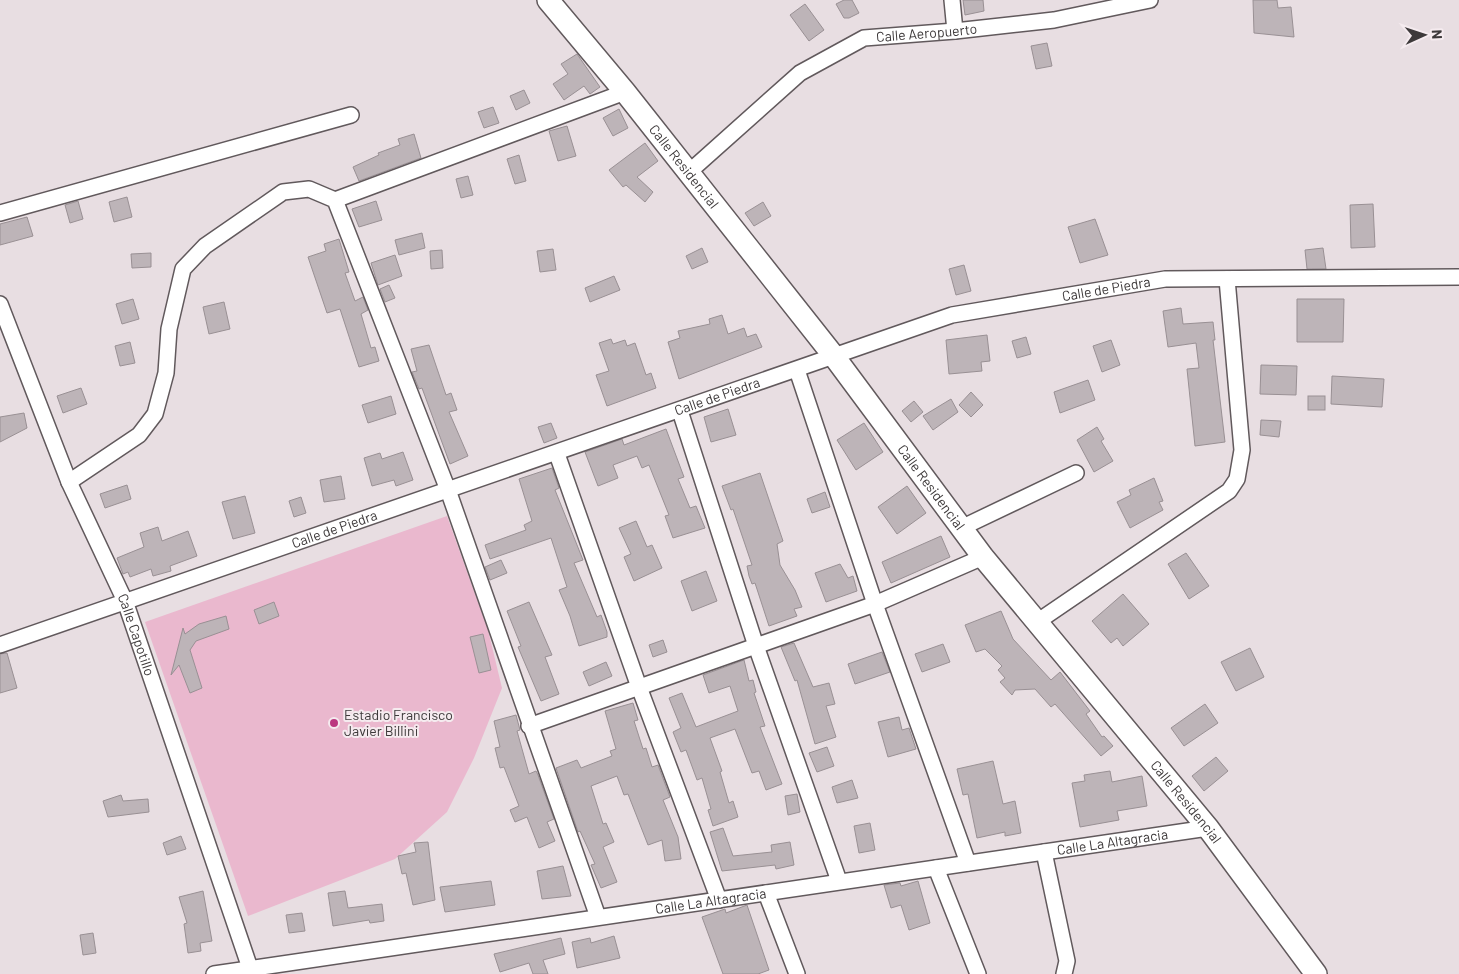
<svg xmlns="http://www.w3.org/2000/svg" width="1459" height="974" font-family="Barlow,sans-serif">
  <rect width="100%" height="100%" fill="#e8dee2"/>
  <path fill="#eab8ce" d="M 447,516 L 488,630 L 502,688 L 474,758 L 447,812 L 395,859 L 248,916 L 145,622 Z"/>
  <g fill="#bdb4b8" stroke="#999094">
    <path d="M 844,0 L 852,0 L 859,13 L 849,18 L 844,18 L 836,4 Z"/>
    <path d="M 963,0 L 983,0 L 984,11 L 965,15 Z"/>
    <path d="M 1253,0 L 1277,0 L 1278,8 L 1291,7 L 1294,37 L 1254,33 Z"/>
    <path d="M 805,4 L 824,30 L 809,41 L 790,15 Z"/>
    <path d="M 1047,43 L 1052,66 L 1036,69 L 1031,46 Z"/>
    <path d="M 577,54 L 600,87 L 590,94 L 584,86 L 564,100 L 553,84 L 568,74 L 561,64 Z"/>
    <path d="M 524,90 L 530,103 L 516,110 L 510,96 Z"/>
    <path d="M 493,107 L 499,123 L 484,128 L 478,112 Z"/>
    <path d="M 619,109 L 628,128 L 613,136 L 603,118 Z"/>
    <path d="M 567,126 L 576,156 L 558,161 L 549,131 Z"/>
    <path d="M 414,134 L 421,158 L 359,181 L 353,167 L 379,155 L 378,153 L 400,145 L 398,139 Z"/>
    <path d="M 645,143 L 658,161 L 637,177 L 653,192 L 645,202 L 626,185 L 623,187 L 609,170 Z"/>
    <path d="M 519,155 L 526,181 L 515,184 L 507,159 Z"/>
    <path d="M 468,176 L 473,195 L 461,198 L 456,179 Z"/>
    <path d="M 127,197 L 132,217 L 114,222 L 109,202 Z"/>
    <path d="M 78,201 L 83,219 L 70,223 L 65,205 Z"/>
    <path d="M 376,201 L 382,220 L 359,227 L 352,209 Z"/>
    <path d="M 763,202 L 771,216 L 754,226 L 745,213 Z"/>
    <path d="M 1373,204 L 1375,247 L 1351,248 L 1350,205 Z"/>
    <path d="M 27,217 L 33,236 L 0,245 L 0,224 Z"/>
    <path d="M 1095,219 L 1108,255 L 1080,263 L 1068,227 Z"/>
    <path d="M 422,233 L 425,248 L 399,255 L 395,240 Z"/>
    <path d="M 339,239 L 349,272 L 345,273 L 355,301 L 363,297 L 368,310 L 361,314 L 371,348 L 375,347 L 379,361 L 359,367 L 340,309 L 327,313 L 308,257 L 326,251 L 324,244 Z"/>
    <path d="M 702,248 L 708,262 L 692,269 L 686,256 Z"/>
    <path d="M 1323,248 L 1326,269 L 1307,269 L 1305,250 Z"/>
    <path d="M 553,249 L 556,270 L 540,272 L 537,251 Z"/>
    <path d="M 442,250 L 443,268 L 431,269 L 430,251 Z"/>
    <path d="M 151,253 L 151,267 L 132,268 L 131,254 Z"/>
    <path d="M 395,255 L 402,276 L 378,285 L 371,263 Z"/>
    <path d="M 964,265 L 971,291 L 956,295 L 949,269 Z"/>
    <path d="M 614,276 L 620,290 L 590,302 L 585,288 Z"/>
    <path d="M 389,285 L 395,298 L 385,302 L 380,289 Z"/>
    <path d="M 133,299 L 139,319 L 122,324 L 116,304 Z"/>
    <path d="M 1297,299 L 1344,299 L 1343,342 L 1297,342 Z"/>
    <path d="M 224,302 L 230,329 L 209,334 L 203,307 Z"/>
    <path d="M 1181,308 L 1183,324 L 1213,322 L 1215,340 L 1213,340 L 1225,442 L 1195,446 L 1187,369 L 1199,368 L 1196,343 L 1168,347 L 1163,311 Z"/>
    <path d="M 722,315 L 728,334 L 744,328 L 747,337 L 756,334 L 762,347 L 679,379 L 668,342 L 680,338 L 678,331 L 710,324 L 709,319 Z"/>
    <path d="M 987,335 L 990,361 L 981,362 L 982,371 L 949,374 L 946,340 Z"/>
    <path d="M 1026,337 L 1031,354 L 1017,358 L 1012,341 Z"/>
    <path d="M 611,339 L 613,344 L 625,340 L 627,346 L 635,343 L 646,375 L 651,373 L 656,388 L 607,406 L 596,375 L 609,371 L 599,343 Z"/>
    <path d="M 1111,340 L 1120,365 L 1102,372 L 1093,346 Z"/>
    <path d="M 130,342 L 135,363 L 120,366 L 115,346 Z"/>
    <path d="M 429,345 L 446,395 L 451,393 L 457,410 L 449,412 L 468,456 L 450,464 L 422,388 L 419,389 L 412,372 L 417,371 L 411,349 Z"/>
    <path d="M 1261,365 L 1297,366 L 1296,395 L 1260,394 Z"/>
    <path d="M 1332,376 L 1384,379 L 1382,407 L 1331,404 Z"/>
    <path d="M 1088,380 L 1095,400 L 1060,413 L 1054,392 Z"/>
    <path d="M 81,388 L 87,404 L 63,413 L 57,396 Z"/>
    <path d="M 971,392 L 983,405 L 971,417 L 959,405 Z"/>
    <path d="M 391,396 L 396,414 L 368,423 L 362,405 Z"/>
    <rect x="1308" y="396" width="17" height="14"/>
    <path d="M 951,399 L 958,412 L 933,430 L 923,416 Z"/>
    <path d="M 914,401 L 923,412 L 911,422 L 902,411 Z"/>
    <path d="M 728,409 L 736,435 L 711,442 L 704,417 Z"/>
    <path d="M 24,413 L 27,428 L 0,442 L 0,417 Z"/>
    <path d="M 1261,420 L 1281,421 L 1279,437 L 1260,435 Z"/>
    <path d="M 551,423 L 557,438 L 544,443 L 538,427 Z"/>
    <path d="M 864,423 L 883,452 L 856,470 L 837,440 Z"/>
    <path d="M 1097,427 L 1104,439 L 1101,441 L 1113,461 L 1094,472 L 1077,440 Z"/>
    <path d="M 666,429 L 684,477 L 678,479 L 690,508 L 696,506 L 705,528 L 673,538 L 665,516 L 669,515 L 649,465 L 642,468 L 637,456 L 613,465 L 618,478 L 598,486 L 585,452 L 622,439 L 624,445 Z"/>
    <path d="M 403,452 L 413,480 L 396,486 L 394,480 L 372,486 L 364,458 L 380,453 L 382,459 Z"/>
    <path d="M 552,468 L 559,488 L 555,490 L 583,560 L 574,563 L 597,617 L 601,615 L 607,632 L 607,637 L 579,646 L 570,616 L 559,590 L 567,587 L 551,538 L 490,559 L 485,545 L 526,530 L 524,525 L 532,521 L 519,479 Z"/>
    <path d="M 760,473 L 783,541 L 777,544 L 780,565 L 795,590 L 802,607 L 794,609 L 797,616 L 769,626 L 755,583 L 752,584 L 749,576 L 747,566 L 752,565 L 733,509 L 731,510 L 722,486 Z"/>
    <path d="M 341,476 L 345,499 L 324,502 L 320,480 Z"/>
    <path d="M 1154,478 L 1163,501 L 1159,502 L 1163,510 L 1130,528 L 1117,502 L 1131,495 L 1129,490 Z"/>
    <path d="M 127,485 L 131,499 L 105,508 L 100,494 Z"/>
    <path d="M 907,486 L 926,513 L 897,534 L 878,507 Z"/>
    <path d="M 825,492 L 830,507 L 812,513 L 807,499 Z"/>
    <path d="M 245,496 L 255,533 L 233,539 L 222,502 Z"/>
    <path d="M 301,497 L 306,513 L 294,517 L 289,501 Z"/>
    <path d="M 636,521 L 647,547 L 652,545 L 662,568 L 634,581 L 624,557 L 631,554 L 619,528 Z"/>
    <path d="M 158,527 L 162,541 L 188,531 L 197,556 L 170,566 L 171,571 L 153,576 L 151,569 L 130,577 L 128,572 L 123,574 L 117,558 L 144,547 L 140,533 Z"/>
    <path d="M 941,536 L 950,557 L 891,583 L 882,562 Z"/>
    <path d="M 1186,553 L 1209,586 L 1189,599 L 1168,564 Z"/>
    <path d="M 501,560 L 507,573 L 490,580 L 485,567 Z"/>
    <path d="M 840,564 L 848,578 L 853,576 L 857,591 L 826,602 L 815,573 Z"/>
    <path d="M 706,571 L 717,601 L 692,611 L 681,581 Z"/>
    <path d="M 1123,594 L 1149,624 L 1123,646 L 1117,638 L 1111,643 L 1092,621 Z"/>
    <path d="M 274,602 L 279,616 L 259,624 L 254,610 Z"/>
    <path d="M 529,602 L 552,655 L 545,657 L 559,694 L 541,701 L 518,647 L 521,646 L 507,611 Z"/>
    <path d="M 1001,611 L 1013,639 L 1051,680 L 1060,672 L 1090,711 L 1086,714 L 1102,737 L 1104,736 L 1113,746 L 1101,756 L 1055,704 L 1051,707 L 1035,689 L 1015,690 L 1012,695 L 1000,682 L 1005,678 L 998,670 L 1002,666 L 985,649 L 976,652 L 965,625 Z"/>
    <path d="M 226,616 L 229,629 L 196,641 L 190,650 L 202,688 L 190,693 L 179,665 L 171,675 L 183,628 L 185,634 L 199,624 Z"/>
    <path d="M 483,634 L 491,670 L 479,673 L 470,637 Z"/>
    <path d="M 663,640 L 667,652 L 653,657 L 649,645 Z"/>
    <path d="M 794,643 L 813,687 L 829,683 L 835,704 L 826,706 L 836,737 L 815,744 L 797,680 L 795,681 L 781,647 Z"/>
    <path d="M 943,644 L 950,662 L 922,672 L 915,654 Z"/>
    <path d="M 1250,648 L 1264,677 L 1236,691 L 1221,662 Z"/>
    <path d="M 882,652 L 890,672 L 855,684 L 848,664 Z"/>
    <path d="M 7,653 L 17,688 L 0,693 L 0,654 Z"/>
    <path d="M 744,660 L 749,681 L 753,680 L 756,692 L 754,693 L 765,726 L 760,727 L 782,784 L 766,790 L 759,771 L 752,773 L 735,729 L 710,738 L 722,771 L 720,772 L 729,803 L 733,801 L 738,817 L 713,826 L 708,810 L 711,809 L 702,778 L 697,780 L 686,750 L 681,752 L 673,732 L 681,728 L 669,698 L 682,693 L 696,727 L 738,711 L 730,686 L 709,693 L 703,675 Z"/>
    <path d="M 606,662 L 612,676 L 589,686 L 583,672 Z"/>
    <path d="M 633,703 L 638,720 L 634,721 L 643,749 L 646,748 L 652,767 L 658,765 L 670,797 L 663,800 L 678,837 L 681,859 L 665,861 L 662,840 L 648,845 L 628,794 L 624,795 L 617,776 L 591,786 L 603,824 L 606,823 L 614,842 L 603,847 L 617,882 L 601,888 L 591,865 L 595,864 L 580,831 L 578,832 L 556,768 L 577,760 L 581,768 L 612,756 L 610,751 L 616,749 L 605,711 Z"/>
    <path d="M 1205,704 L 1218,723 L 1184,746 L 1171,728 Z"/>
    <path d="M 516,715 L 520,730 L 517,731 L 529,774 L 536,771 L 538,775 L 554,819 L 547,822 L 555,841 L 539,848 L 527,817 L 515,822 L 510,810 L 519,806 L 504,767 L 500,768 L 495,748 L 500,747 L 494,721 Z"/>
    <path d="M 899,717 L 902,730 L 909,728 L 916,749 L 888,757 L 878,722 Z"/>
    <path d="M 827,747 L 834,766 L 817,772 L 809,753 Z"/>
    <path d="M 1216,757 L 1228,771 L 1204,791 L 1192,776 Z"/>
    <path d="M 993,761 L 1003,804 L 1015,801 L 1021,833 L 1005,836 L 1005,832 L 977,838 L 968,794 L 963,795 L 957,769 Z"/>
    <path d="M 1110,771 L 1112,782 L 1142,776 L 1147,806 L 1117,811 L 1119,820 L 1080,827 L 1072,783 L 1085,781 L 1084,775 Z"/>
    <path d="M 852,780 L 858,798 L 837,803 L 832,787 Z"/>
    <path d="M 797,794 L 800,812 L 788,815 L 785,796 Z"/>
    <path d="M 121,795 L 123,801 L 148,799 L 149,812 L 108,817 L 103,801 Z"/>
    <path d="M 870,823 L 875,850 L 859,853 L 854,826 Z"/>
    <path d="M 723,828 L 733,856 L 772,852 L 771,845 L 790,842 L 794,865 L 776,869 L 775,865 L 722,871 L 710,832 Z"/>
    <path d="M 181,836 L 186,849 L 167,855 L 163,843 Z"/>
    <path d="M 428,842 L 435,900 L 413,905 L 406,873 L 402,874 L 398,856 L 416,852 L 414,843 Z"/>
    <path d="M 563,866 L 571,896 L 542,899 L 537,871 Z"/>
    <path d="M 491,881 L 495,905 L 445,912 L 440,887 Z"/>
    <path d="M 918,881 L 930,923 L 909,930 L 901,905 L 891,908 L 884,885 L 900,883 L 901,886 Z"/>
    <path d="M 203,891 L 212,941 L 200,943 L 201,951 L 188,953 L 184,924 L 187,923 L 179,897 Z"/>
    <path d="M 345,891 L 348,908 L 382,904 L 384,921 L 370,923 L 369,920 L 333,926 L 328,893 Z"/>
    <path d="M 747,905 L 769,970 L 758,974 L 723,974 L 702,917 L 725,909 L 726,913 Z"/>
    <path d="M 302,913 L 305,931 L 289,933 L 286,915 Z"/>
    <path d="M 93,933 L 96,953 L 83,955 L 80,935 Z"/>
    <path d="M 614,936 L 620,958 L 577,968 L 572,942 L 590,938 L 591,943 Z"/>
    <path d="M 561,938 L 565,954 L 543,960 L 548,974 L 533,974 L 529,963 L 500,972 L 494,954 Z"/>
  </g>
  <g fill="none" stroke-linecap="round" stroke-linejoin="round">
    <g stroke="#61595c" stroke-width="18">
      <g id="minor">
        <path d="M 952,0 L 955,31"/>
        <path id="s1" d="M 688,173 L 800,73 L 864,38 L 955,31 L 1054,20 L 1150,0"/>
        <path d="M 335,200 L 625,92"/>
        <path d="M 0,213 L 351,115"/>
        <path id="s2" d="M 0,304 L 69,482 L 125,601 L 252,974"/>
        <path d="M 797,370 L 875,604 L 968,863"/>
        <path d="M 680,411 L 756,646 L 839,881"/>
        <path d="M 557,454 L 639,687 L 719,900"/>
        <path d="M 69,482 L 139,435 L 155,414 L 166,373 L 169,329 L 183,269 L 205,246 L 283,192 L 309,189 L 335,200 L 448,490 L 598,917"/>
        <path d="M 961,528 L 1076,473"/>
        <path d="M 1037,622 L 1229,491 L 1237,479 L 1242,450 L 1227,279"/>
        <path id="s3" d="M 0,645 L 952,315 L 1165,279 L 1459,277"/>
        <path d="M 529,726 L 875,604 L 983,557"/>
        <path d="M 1044,852 L 1067,961 L 1064,974"/>
        <path d="M 936,868 L 978,974"/>
        <path d="M 766,893 L 797,974"/>
        <path id="s4" d="M 214,974 L 1208,828"/>
      </g>
    </g>
    <g stroke="#61595c" stroke-width="24">
      <g id="secondary">
        <path id="s5" d="M 548,0 L 625,92 L 833,355 L 983,557 L 1208,828 L 1316,974"/>
      </g>
    </g>
    <use href="#minor" stroke="#fff" stroke-width="15"/>
    <use href="#secondary" stroke="#fff" stroke-width="21"/>
  </g>
  <circle fill="#bb3880" stroke="#f5ebef" stroke-width="2" cx="334" cy="723" r="5"/>
  <g text-anchor="middle" stroke-width="4" stroke-linejoin="round" paint-order="stroke">
    <g font-size="14" fill="#3d393a" stroke="#f5ebef">
      <text dy="5" stroke="none"><textPath href="#s1" startOffset="286">Calle Aeropuerto</textPath></text>
      <text dy="5" stroke="none"><textPath href="#s5" startOffset="215">Calle Residencial</textPath></text>
      <text dy="5" stroke="none"><textPath href="#s3" startOffset="1164">Calle de Piedra</textPath></text>
      <text dy="5" stroke="none"><textPath href="#s3" startOffset="759">Calle de Piedra</textPath></text>
      <text dy="5" stroke="none"><textPath href="#s5" startOffset="620">Calle Residencial</textPath></text>
      <text dy="5" stroke="none"><textPath href="#s3" startOffset="354">Calle de Piedra</textPath></text>
      <text dy="5" stroke="none"><textPath href="#s2" startOffset="358">Calle Capotillo</textPath></text>
      <text dy="5" stroke="none"><textPath href="#s5" startOffset="1025">Calle Residencial</textPath></text>
      <text dy="5" stroke="none"><textPath href="#s4" startOffset="908">Calle La Altagracia</textPath></text>
      <text dy="5" stroke="none"><textPath href="#s4" startOffset="502">Calle La Altagracia</textPath></text>
    </g>
    <g font-size="14" fill="#3d393a" stroke="#f5ebef" text-anchor="start">
      <text x="344" y="720">Estadio Francisco<tspan x="344" dy="16">Javier Billini</tspan></text>
    </g>
  </g>
  <g transform="translate(1424 35) rotate(87)" stroke="#f5ebef" stroke-width="4" paint-order="stroke">
  <path d="M0-4L9 19L0 12L-9 19Z" fill="#3d393a"/>
  <text y="-8" font-size="14" font-weight="bold" text-anchor="middle" fill="#3d393a">N</text>
  </g>
</svg>
